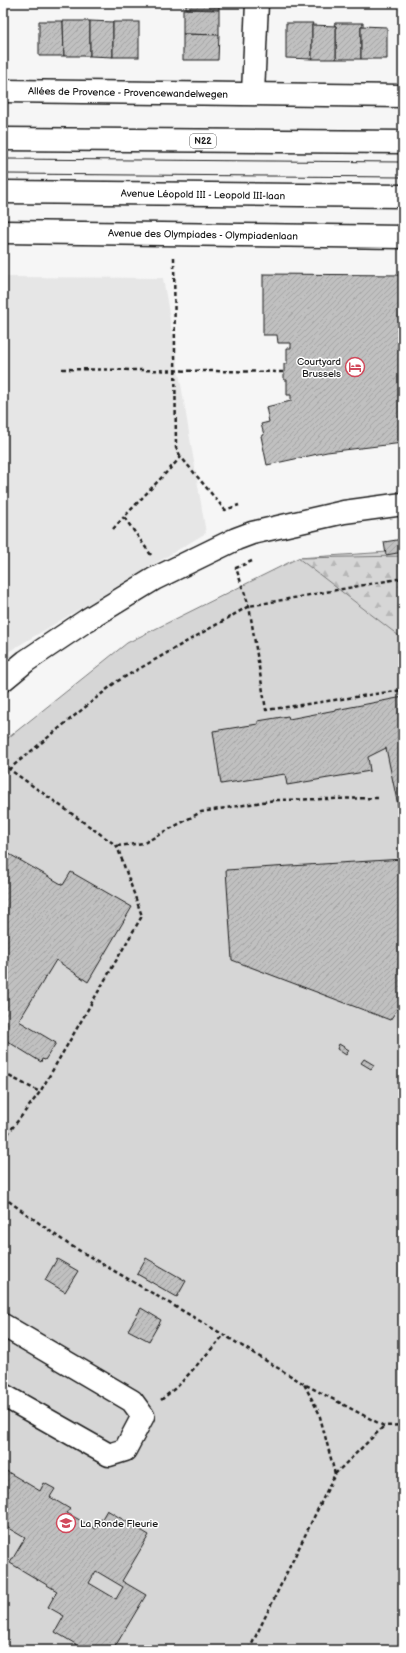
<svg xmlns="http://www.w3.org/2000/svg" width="406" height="1653" font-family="'Balsamiq Sans',sans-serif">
  <defs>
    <pattern id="forest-firs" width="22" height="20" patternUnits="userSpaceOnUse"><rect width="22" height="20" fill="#d6d6d6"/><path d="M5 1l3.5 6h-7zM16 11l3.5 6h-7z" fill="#b7b7b7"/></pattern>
    <pattern id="building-hatch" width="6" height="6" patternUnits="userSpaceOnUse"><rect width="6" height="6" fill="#c0c0c0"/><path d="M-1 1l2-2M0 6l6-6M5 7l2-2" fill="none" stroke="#a4a4a4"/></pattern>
  </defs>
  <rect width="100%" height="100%" fill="#f6f6f6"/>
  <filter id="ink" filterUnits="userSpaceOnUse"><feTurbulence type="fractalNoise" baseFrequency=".025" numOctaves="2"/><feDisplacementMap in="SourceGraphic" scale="8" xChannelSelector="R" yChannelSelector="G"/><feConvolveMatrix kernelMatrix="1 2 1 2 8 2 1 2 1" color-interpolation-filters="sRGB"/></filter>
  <g filter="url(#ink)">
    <path fill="#e6e6e6" d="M 3,277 L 163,278 L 206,533 L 3,655 Z"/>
    <path fill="#d6d6d6" stroke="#797979" d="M 403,551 L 403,1650 L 3,1650 L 3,742 L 127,643 L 298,558 Z"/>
    <path fill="url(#forest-firs)" stroke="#797979" d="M 403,556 L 403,639 L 298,558 Z"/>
    <g fill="url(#building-hatch)" stroke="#1c1c1c" fill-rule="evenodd">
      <path d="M 186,3 L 219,3 L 219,10 L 186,9 Z"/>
      <path d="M 183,9 L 219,10 L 219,35 L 183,34 Z"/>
      <path d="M 39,21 L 63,21 L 64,56 L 39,56 Z"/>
      <path d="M 63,21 L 90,21 L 90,56 L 64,56 Z"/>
      <path d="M 90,21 L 113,22 L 113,57 L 90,56 Z"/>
      <rect x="113" y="22" width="26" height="35"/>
      <path d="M 286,23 L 313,23 L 312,25 L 312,59 L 286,58 Z"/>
      <path d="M 335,23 L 363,23 L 363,26 L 361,26 L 361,59 L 336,59 L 336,26 L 334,25 Z"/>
      <path d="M 312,25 L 336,26 L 336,59 L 312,59 Z"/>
      <path d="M 361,26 L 387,27 L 387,59 L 361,59 Z"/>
      <path d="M 183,34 L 219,35 L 218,60 L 183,60 Z"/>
      <path d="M 263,274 L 403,275 L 403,443 L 327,452 L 267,465 L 261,436 L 264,435 L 261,424 L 269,422 L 266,407 L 291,401 L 291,395 L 287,395 L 287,380 L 284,380 L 284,364 L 287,364 L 287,348 L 291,348 L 291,343 L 278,343 L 277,335 L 263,335 Z"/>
      <path d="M 403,539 L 403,552 L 386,555 L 384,542 Z"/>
      <path d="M 403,697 L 403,830 L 386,748 L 368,757 L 370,771 L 287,785 L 285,774 L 221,784 L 213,731 L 258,724 L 258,721 L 288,716 L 289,719 Z"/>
      <path d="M 4,851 L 63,885 L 71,872 L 132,907 L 88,982 L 56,960 L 19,1021 L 56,1043 L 45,1060 L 42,1059 L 41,1062 L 7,1041 L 3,1045 Z"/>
      <path d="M 403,859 L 403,1001 L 390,1020 L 232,960 L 226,870 Z"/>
      <path d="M 339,1044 L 349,1050 L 346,1055 L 337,1049 Z"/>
      <path d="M 364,1059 L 374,1065 L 371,1069 L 361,1063 Z"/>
      <path d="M 146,1258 L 186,1281 L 177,1297 L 137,1274 Z"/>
      <path d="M 57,1259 L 78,1271 L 65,1292 L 45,1280 Z"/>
      <path d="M 141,1308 L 161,1320 L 149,1341 L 128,1330 Z"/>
      <path d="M 3,1469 L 40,1491 L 44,1483 L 55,1489 L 50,1497 L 70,1509 L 67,1513 L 96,1529 L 107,1510 L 149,1535 L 122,1581 L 146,1595 L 113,1650 L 86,1650 L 55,1632 L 64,1616 L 48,1607 L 57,1591 L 10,1563 L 25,1538 L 3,1525 ZM 96,1571 L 123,1587 L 116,1599 L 89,1583 Z"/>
    </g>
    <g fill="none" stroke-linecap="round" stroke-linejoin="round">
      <g stroke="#1c1c1c" stroke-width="25">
        <g id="minor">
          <path d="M 3,91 L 403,96"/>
          <path d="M 253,93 L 257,3"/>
          <path d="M 3,232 L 403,237"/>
          <path d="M 3,680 L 26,661 L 87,620 L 154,579 L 236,539 L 252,533 L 344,512 L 403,504"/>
          <path d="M 3,1325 L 132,1401 L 143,1416 L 125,1450 L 109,1455 L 3,1395"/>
        </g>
      </g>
      <g stroke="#1c1c1c" stroke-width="25">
        <g id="major">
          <path d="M 3,139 L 403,142"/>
          <path d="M 3,192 L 403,196"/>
        </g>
      </g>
      <g stroke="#1c1c1c" stroke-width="2.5" stroke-dasharray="4 3" stroke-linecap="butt">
        <path d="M 174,257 L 176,448 L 181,457"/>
        <path d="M 62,369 L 284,372"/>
        <path d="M 113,529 L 124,517"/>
        <path d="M 151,555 L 124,517 L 181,457 L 225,510 L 239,505"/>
        <path d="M 252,561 L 236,568 L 249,606 L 266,710 L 403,690"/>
        <path d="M 3,774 L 116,682 L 249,606 L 403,578"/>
        <path d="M 117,846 L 144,843 L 201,812 L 275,800 L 378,798"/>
        <path d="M 3,1073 L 40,1092"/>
        <path d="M 3,1140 L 40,1092 L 142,916 L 117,846 L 9,769"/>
        <path d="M 3,1197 L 68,1244 L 224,1335 L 304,1384 L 384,1426 L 403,1425"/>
        <path d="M 161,1400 L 179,1385 L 224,1335"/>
        <path d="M 335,1474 L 384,1426"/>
        <path d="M 249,1650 L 335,1474 L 319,1413 L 304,1384"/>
      </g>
      <use href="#minor" stroke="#fff" stroke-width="22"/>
      <use href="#major" stroke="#fff" stroke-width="22"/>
      <g stroke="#1c1c1c" stroke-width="1">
        <path d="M 3,159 L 403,162"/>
        <path d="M 3,174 L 403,177"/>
      </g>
    </g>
  </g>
  <defs>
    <g id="hotel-ring" transform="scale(1)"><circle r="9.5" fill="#fff" stroke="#d1495b" stroke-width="1.5"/><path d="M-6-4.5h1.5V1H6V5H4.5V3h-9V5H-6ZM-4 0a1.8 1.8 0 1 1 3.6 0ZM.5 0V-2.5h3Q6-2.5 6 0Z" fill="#d1495b"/></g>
    <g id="school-ring" transform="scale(1)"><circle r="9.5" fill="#fff" stroke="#d1495b" stroke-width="1.5"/><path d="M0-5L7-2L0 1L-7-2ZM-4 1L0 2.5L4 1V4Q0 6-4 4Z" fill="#d1495b"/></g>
  </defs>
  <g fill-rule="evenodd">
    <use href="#hotel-ring" x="355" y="367"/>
    <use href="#school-ring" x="66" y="1523"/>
  </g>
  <g text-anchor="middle" stroke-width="3" stroke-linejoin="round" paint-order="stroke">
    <rect fill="#fff" stroke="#606060" stroke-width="1" x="190" y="134" width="26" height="14" rx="3"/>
    <g font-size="9" font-weight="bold" fill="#1c1c1c">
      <text x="203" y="144">N22</text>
    </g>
    <g font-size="10" fill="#1c1c1c" stroke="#fff">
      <text transform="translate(128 92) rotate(1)" y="4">Allées de Provence - Provencewandelwegen</text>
      <text transform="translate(203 194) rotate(1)" y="4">Avenue Léopold III - Leopold III-laan</text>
      <text transform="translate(203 234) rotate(1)" y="4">Avenue des Olympiades - Olympiadenlaan</text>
    </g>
    <g font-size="10" fill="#1c1c1c" stroke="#fff" text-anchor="end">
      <text x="341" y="365">Courtyard<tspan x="341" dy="12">Brussels</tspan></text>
      <text x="80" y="1527" text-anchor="start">La Ronde Fleurie</text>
    </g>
  </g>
  <rect width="406" height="1653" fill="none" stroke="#fff" stroke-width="16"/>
  <rect x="8" y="8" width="390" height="1637" fill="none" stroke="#1c1c1c" stroke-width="1.5" filter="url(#ink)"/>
</svg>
